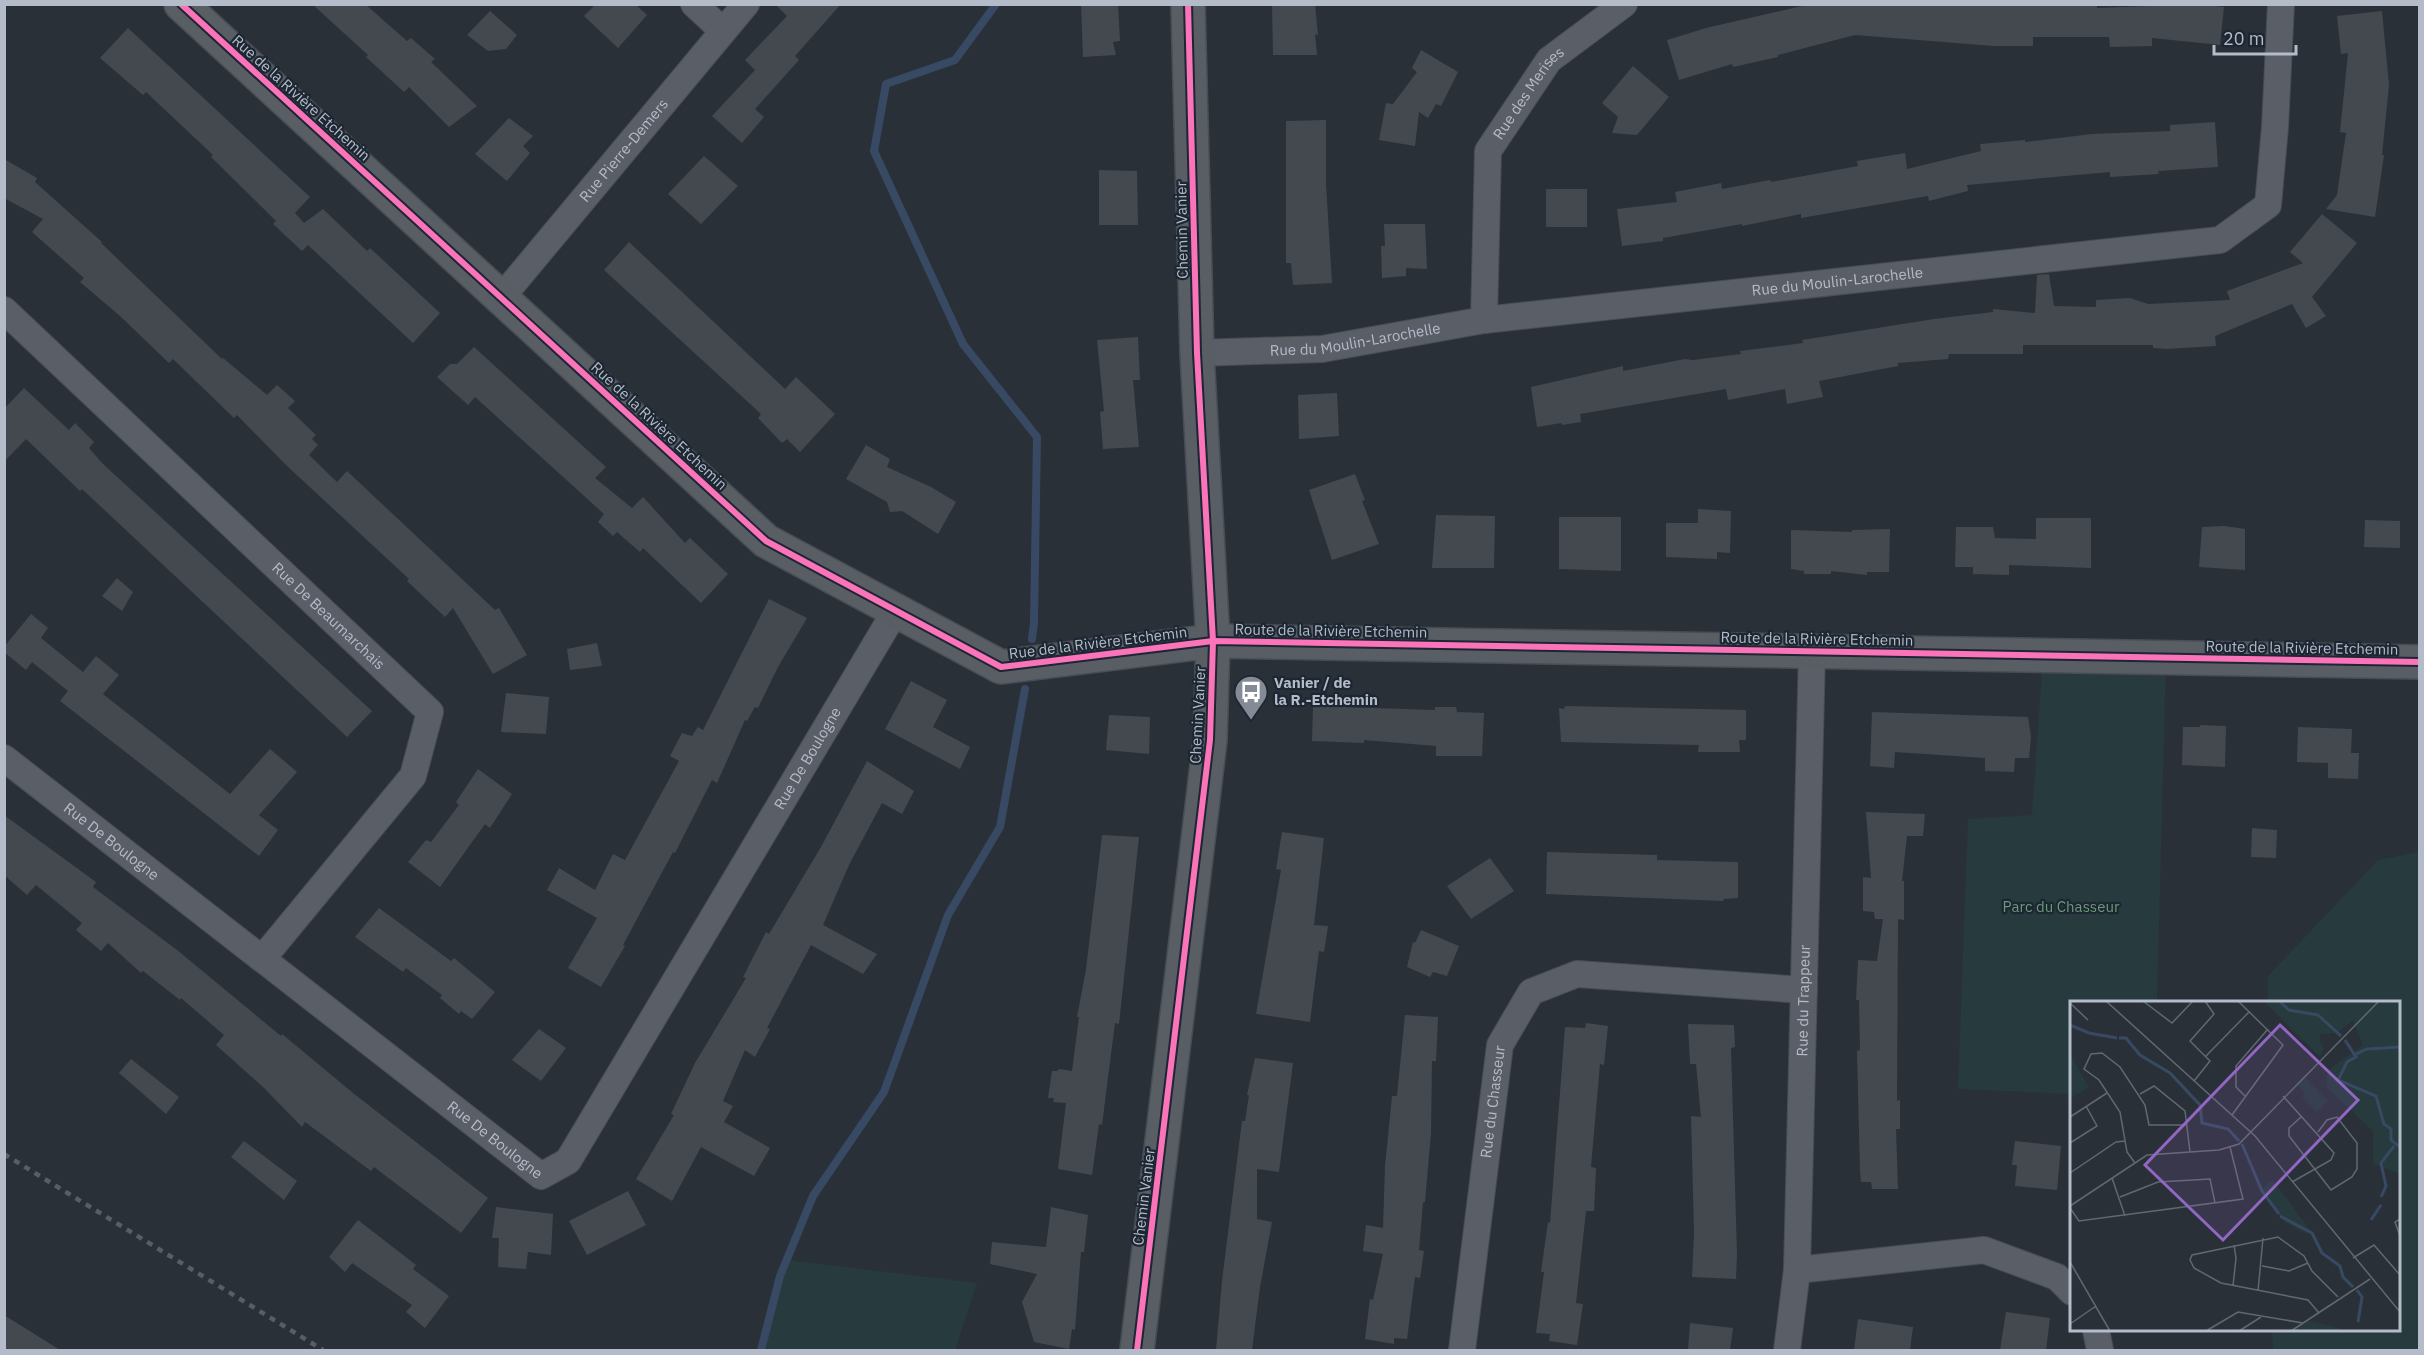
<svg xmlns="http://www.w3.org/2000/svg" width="2424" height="1355" font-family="'IBM Plex Sans',sans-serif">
  <rect width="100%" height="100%" fill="#2a3038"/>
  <g fill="#273a3e">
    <path d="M 2043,655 L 2166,658 L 2157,1002 L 2072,1002 L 2071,1094 L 1958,1089 L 1968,819 L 2032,815 Z"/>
    <path d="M 2419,852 L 2419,1350 L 2273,1350 L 2272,1330 L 2398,1330 L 2398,1002 L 2268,1002 L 2268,976 L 2378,860 Z"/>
    <path d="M 787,1260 L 977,1283 L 955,1350 L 761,1350 Z"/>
  </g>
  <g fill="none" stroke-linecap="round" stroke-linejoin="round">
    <g stroke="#384963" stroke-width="8">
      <path d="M 996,4 L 955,60 L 886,84 L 874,151 L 963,344 L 1037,437 L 1034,623 L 1032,639"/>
      <path d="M 761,1350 L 780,1276 L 813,1196 L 884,1092 L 948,915 L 1000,827 L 1025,689"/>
    </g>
  </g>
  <g fill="#444950">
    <path d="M 312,4 L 365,4 L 407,41 L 411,38 L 435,59 L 431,62 L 477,106 L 449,127 L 409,87 L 404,92 L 366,57 L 368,55 Z"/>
    <path d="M 596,4 L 635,4 L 647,15 L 618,48 L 584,16 Z"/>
    <path d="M 775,4 L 841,4 L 795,56 L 799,60 L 755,109 L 764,117 L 742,143 L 712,116 L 755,70 L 745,60 L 787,16 Z"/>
    <path d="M 1081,4 L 1118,4 L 1120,41 L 1113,42 L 1116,55 L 1083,57 Z"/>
    <path d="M 1272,4 L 1315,4 L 1318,35 L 1315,34 L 1317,55 L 1273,55 Z"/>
    <path d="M 1811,4 L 2097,4 L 2097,8 L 2198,4 L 2224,7 L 2220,45 L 2152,38 L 2152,46 L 2110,47 L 2109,37 L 2033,37 L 2033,46 L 1994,46 L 1855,35 L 1778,55 L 1778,57 L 1733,67 L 1732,64 L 1679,80 L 1667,40 L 1706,28 Z"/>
    <path d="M 490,11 L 517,35 L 506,49 L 488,51 L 467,35 Z"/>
    <path d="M 2382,11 L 2389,85 L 2382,155 L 2384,155 L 2375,217 L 2326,209 L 2337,195 L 2346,133 L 2340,132 L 2348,53 L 2341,54 L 2337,16 Z"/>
    <path d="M 128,28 L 310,197 L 295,213 L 304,223 L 323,209 L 367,251 L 370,248 L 440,313 L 413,343 L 308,245 L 302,251 L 273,224 L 276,221 L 211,157 L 213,155 L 146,92 L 143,95 L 100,58 Z"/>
    <path d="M 1421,50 L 1458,72 L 1441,106 L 1436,104 L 1428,118 L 1419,112 L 1415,146 L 1379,140 L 1386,103 L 1393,104 L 1417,72 L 1412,68 Z"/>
    <path d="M 1633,66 L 1669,97 L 1637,135 L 1612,133 L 1618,117 L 1602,103 Z"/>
    <path d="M 509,118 L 533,136 L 523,146 L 530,153 L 507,181 L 475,154 Z"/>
    <path d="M 1326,120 L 1326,184 L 1332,283 L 1293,285 L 1291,263 L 1286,263 L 1286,121 Z"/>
    <path d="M 2215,122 L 2218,167 L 2158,171 L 2159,174 L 2110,177 L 2110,172 L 1967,185 L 1968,191 L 1929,201 L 1928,196 L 1801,218 L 1801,214 L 1742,226 L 1742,224 L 1663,238 L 1663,241 L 1622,246 L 1617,209 L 1677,202 L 1675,192 L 1721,183 L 1722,189 L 1770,180 L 1771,182 L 1858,166 L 1857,161 L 1905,153 L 1907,169 L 1981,151 L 1980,144 L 2025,140 L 2025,142 L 2092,134 L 2170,131 L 2170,125 Z"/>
    <path d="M 704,156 L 738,186 L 701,224 L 668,194 Z"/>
    <path d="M 4,159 L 37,178 L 35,182 L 102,242 L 101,243 L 222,359 L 223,358 L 267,395 L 277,385 L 295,401 L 288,408 L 316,435 L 312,439 L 318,445 L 309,455 L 337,482 L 347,471 L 495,610 L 499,608 L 527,655 L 493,674 L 453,608 L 445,617 L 407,581 L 409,579 L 286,465 L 237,415 L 234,418 L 173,359 L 169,363 L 120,316 L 80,282 L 84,278 L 32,232 L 43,219 L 4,198 Z"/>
    <path d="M 1099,170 L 1137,171 L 1138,225 L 1099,225 Z"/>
    <rect x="1546" y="189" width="41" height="38"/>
    <path d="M 2322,214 L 2357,243 L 2312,297 L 2326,316 L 2306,328 L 2292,304 L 2215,336 L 2216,346 L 2166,349 L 2153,348 L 2153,345 L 2023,345 L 2023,354 L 1949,354 L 1948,359 L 1898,363 L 1898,366 L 1819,381 L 1823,397 L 1787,404 L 1785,389 L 1728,400 L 1726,389 L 1580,414 L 1581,422 L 1562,425 L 1561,423 L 1537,427 L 1531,387 L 1623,366 L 1623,371 L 1685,359 L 1693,360 L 1741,354 L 1740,351 L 1803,343 L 1802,340 L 1934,319 L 1993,312 L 1993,309 L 2035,313 L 2037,275 L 2049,274 L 2054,306 L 2096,307 L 2096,300 L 2130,298 L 2148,304 L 2230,300 L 2227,291 L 2303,263 L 2290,252 Z"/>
    <path d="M 1384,224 L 1425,224 L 1427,269 L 1406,268 L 1406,276 L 1382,278 L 1381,246 L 1385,246 Z"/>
    <path d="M 629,242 L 785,389 L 796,377 L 835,414 L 800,452 L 787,439 L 782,443 L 758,418 L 761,414 L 604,270 Z"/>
    <path d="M 1138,337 L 1140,380 L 1133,380 L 1139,447 L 1103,449 L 1100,412 L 1104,411 L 1097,340 Z"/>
    <path d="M 474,347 L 606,467 L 595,478 L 632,508 L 643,497 L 685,543 L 690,538 L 728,574 L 701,603 L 643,548 L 640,552 L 617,532 L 613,536 L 598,522 L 604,514 L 475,397 L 468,405 L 437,377 L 450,364 L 457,364 Z"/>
    <path d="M 24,388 L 69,430 L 75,423 L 94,442 L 89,448 L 103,464 L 372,711 L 347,737 L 82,489 L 80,491 L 26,439 L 4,462 L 4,409 Z"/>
    <path d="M 1337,393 L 1339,436 L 1299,439 L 1298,395 Z"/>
    <path d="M 866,445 L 890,459 L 887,467 L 931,487 L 956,502 L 938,534 L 902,511 L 890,512 L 887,502 L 846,479 Z"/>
    <path d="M 1355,474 L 1365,500 L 1362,501 L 1379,544 L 1332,560 L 1309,490 Z"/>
    <path d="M 1698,509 L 1731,511 L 1730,553 L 1717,552 L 1717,559 L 1666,557 L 1666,523 L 1698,523 Z"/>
    <path d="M 1436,515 L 1495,516 L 1494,568 L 1432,568 Z"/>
    <path d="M 1559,517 L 1621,517 L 1621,571 L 1559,569 Z"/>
    <path d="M 2036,518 L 2091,518 L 2091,568 L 2009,565 L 2009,575 L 1973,574 L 1973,567 L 1955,567 L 1956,527 L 1993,527 L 1995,538 L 2036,539 Z"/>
    <path d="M 2365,520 L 2400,521 L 2400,548 L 2364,547 Z"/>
    <path d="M 2224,526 L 2245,529 L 2245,570 L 2199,567 L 2202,527 Z"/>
    <path d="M 1890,529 L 1889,572 L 1867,572 L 1867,575 L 1831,571 L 1831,574 L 1804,574 L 1804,571 L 1791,569 L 1791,530 L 1852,532 L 1852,530 Z"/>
    <path d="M 117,578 L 133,592 L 122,611 L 102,596 Z"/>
    <path d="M 769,599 L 807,618 L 778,667 L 758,708 L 755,707 L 747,721 L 745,720 L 717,783 L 712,780 L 675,853 L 673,852 L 623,945 L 625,946 L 601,987 L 568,968 L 597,918 L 547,890 L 559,868 L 595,890 L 613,854 L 625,860 L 679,761 L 670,756 L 682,733 L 692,736 L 698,727 L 703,730 Z"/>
    <path d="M 31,614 L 48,628 L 41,638 L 83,672 L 96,656 L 119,675 L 103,694 L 230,794 L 270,749 L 297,772 L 259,815 L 278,830 L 259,856 L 60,701 L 68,691 L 32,662 L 26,670 L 4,652 L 4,647 Z"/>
    <path d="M 597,643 L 602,666 L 570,670 L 567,649 Z"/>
    <path d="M 911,681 L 947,700 L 933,727 L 970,747 L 960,769 L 885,729 Z"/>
    <path d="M 506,693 L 549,697 L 546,734 L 501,732 Z"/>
    <path d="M 1313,706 L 1435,710 L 1435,707 L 1456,707 L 1457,712 L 1484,713 L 1482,756 L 1436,756 L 1436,746 L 1364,740 L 1364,743 L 1312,741 Z"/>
    <path d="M 1565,706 L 1746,710 L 1746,740 L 1739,740 L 1740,752 L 1698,752 L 1699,745 L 1561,742 L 1559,708 L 1564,709 Z"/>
    <path d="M 1872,712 L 2028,717 L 2031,737 L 2029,758 L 2015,758 L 2014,772 L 1985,771 L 1985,758 L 1895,752 L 1894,768 L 1870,766 Z"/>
    <path d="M 1109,715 L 1150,717 L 1149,754 L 1106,750 Z"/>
    <path d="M 2200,725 L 2226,726 L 2225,767 L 2182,765 L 2183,727 L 2200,727 Z"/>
    <path d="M 2298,727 L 2352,729 L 2351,753 L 2359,753 L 2358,779 L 2328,778 L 2328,763 L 2297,762 Z"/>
    <path d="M 867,761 L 914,791 L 902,814 L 882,803 L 849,865 L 823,925 L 877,954 L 863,974 L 811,945 L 767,1028 L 770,1029 L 755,1057 L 745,1050 L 723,1101 L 733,1106 L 724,1122 L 770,1148 L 754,1176 L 701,1147 L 672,1201 L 636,1179 L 674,1115 L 671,1114 L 695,1063 L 746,978 L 743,977 L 766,932 L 769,934 L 821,847 Z"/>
    <path d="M 478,769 L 512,794 L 490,828 L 485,824 L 440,887 L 408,862 L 426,840 L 431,842 L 459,805 L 456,802 Z"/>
    <path d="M 1866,812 L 1925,814 L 1923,836 L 1907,836 L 1902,881 L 1904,881 L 1904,920 L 1898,919 L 1897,1101 L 1900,1100 L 1900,1129 L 1896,1129 L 1898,1189 L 1872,1189 L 1871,1182 L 1861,1182 L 1860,1172 L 1857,1051 L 1860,1050 L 1859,1000 L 1856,1000 L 1858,960 L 1877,961 L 1883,919 L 1875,919 L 1874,912 L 1863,911 L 1863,877 L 1871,878 Z"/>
    <path d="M 4,815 L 96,882 L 93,887 L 177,950 L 281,1036 L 282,1034 L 353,1093 L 488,1198 L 461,1233 L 374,1167 L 371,1171 L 305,1122 L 302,1127 L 263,1087 L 216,1045 L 224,1035 L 181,998 L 180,1000 L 143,971 L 141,973 L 108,943 L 101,951 L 76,930 L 82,923 L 36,885 L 27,895 L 4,875 Z"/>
    <path d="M 2252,828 L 2277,830 L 2276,858 L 2251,857 Z"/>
    <path d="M 1282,832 L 1324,838 L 1314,925 L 1328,926 L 1324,952 L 1319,951 L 1310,1022 L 1256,1014 L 1281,870 L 1276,869 Z"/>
    <path d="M 1102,835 L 1139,837 L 1119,1024 L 1115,1023 L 1102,1125 L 1099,1124 L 1092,1175 L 1058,1169 L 1066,1103 L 1053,1102 L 1054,1098 L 1048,1098 L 1052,1071 L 1057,1071 L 1059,1069 L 1072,1071 L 1079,1017 L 1077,1017 L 1086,969 Z"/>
    <path d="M 1547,852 L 1657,855 L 1657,860 L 1738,862 L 1738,898 L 1724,899 L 1723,901 L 1546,894 Z"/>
    <path d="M 1490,858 L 1514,891 L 1471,919 L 1447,886 Z"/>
    <path d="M 379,908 L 451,961 L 454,958 L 495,992 L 472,1019 L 461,1011 L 459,1014 L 440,998 L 442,995 L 406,968 L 403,972 L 355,937 Z"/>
    <path d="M 1421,930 L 1459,946 L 1447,976 L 1433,972 L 1430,977 L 1407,967 L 1413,942 L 1415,943 Z"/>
    <path d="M 1405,1015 L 1438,1017 L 1436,1061 L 1432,1061 L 1431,1133 L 1425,1202 L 1423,1202 L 1419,1250 L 1424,1251 L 1420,1278 L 1415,1277 L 1407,1339 L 1394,1338 L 1394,1344 L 1365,1339 L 1370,1299 L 1373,1300 L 1383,1254 L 1363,1251 L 1366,1225 L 1383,1228 L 1385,1166 L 1392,1096 L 1397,1096 Z"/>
    <path d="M 1586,1023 L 1608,1026 L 1604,1065 L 1600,1064 L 1591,1167 L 1596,1168 L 1594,1211 L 1586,1211 L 1576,1303 L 1583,1304 L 1577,1345 L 1549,1341 L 1550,1334 L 1536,1333 L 1544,1272 L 1541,1272 L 1548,1222 L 1550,1223 L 1565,1027 L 1585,1028 Z"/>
    <path d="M 1688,1024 L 1734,1025 L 1735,1047 L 1731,1048 L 1737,1254 L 1736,1279 L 1692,1277 L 1694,1233 L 1691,1116 L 1701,1117 L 1696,1064 L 1690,1064 Z"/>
    <path d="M 539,1029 L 566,1048 L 541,1081 L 512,1060 Z"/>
    <path d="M 1255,1058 L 1293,1063 L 1279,1172 L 1257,1169 L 1257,1219 L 1272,1222 L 1260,1287 L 1252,1350 L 1216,1350 L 1222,1281 L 1242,1121 L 1245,1121 L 1249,1095 L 1247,1095 Z"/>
    <path d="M 131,1059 L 179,1097 L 166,1114 L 119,1073 Z"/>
    <path d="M 244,1141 L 297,1181 L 284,1200 L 231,1157 Z"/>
    <path d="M 2015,1141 L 2061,1146 L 2057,1190 L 2015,1186 L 2017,1165 L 2012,1165 Z"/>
    <path d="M 628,1191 L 646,1225 L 587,1255 L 569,1221 Z"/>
    <path d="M 496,1207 L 553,1214 L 551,1255 L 528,1252 L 526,1269 L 498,1267 L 499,1238 L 492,1238 Z"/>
    <path d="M 1051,1207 L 1088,1215 L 1084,1252 L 1081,1252 L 1075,1330 L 1072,1329 L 1069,1349 L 1034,1342 L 1022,1302 L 1037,1274 L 990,1264 L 992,1242 L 1046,1247 Z"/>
    <path d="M 358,1220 L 416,1265 L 413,1269 L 449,1296 L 425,1328 L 406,1312 L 412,1305 L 352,1263 L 345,1272 L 329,1257 Z"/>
    <path d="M 2006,1312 L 2050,1318 L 2046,1350 L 2000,1350 Z"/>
    <path d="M 4,1315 L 60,1350 L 4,1350 Z"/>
    <path d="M 1858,1319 L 1913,1327 L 1910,1350 L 1854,1350 Z"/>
    <path d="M 1690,1323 L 1733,1328 L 1730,1350 L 1688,1350 Z"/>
  </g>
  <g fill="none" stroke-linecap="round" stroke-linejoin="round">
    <g stroke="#484c53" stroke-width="28">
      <g id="street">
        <path d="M 694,4 L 723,31"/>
        <path id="s1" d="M 501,298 L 746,4"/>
        <path id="s2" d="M 4,310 L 430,712 L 413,776 L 262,959"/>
        <path id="s3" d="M 1484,320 L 1488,151 L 1549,60 L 1624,4"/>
        <path id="s4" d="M 1197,353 L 1322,349 L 1484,320 L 2220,240 L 2268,205 L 2275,127 L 2281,4"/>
        <path id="s5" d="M 4,758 L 541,1176 L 568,1161 L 896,610"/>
        <path d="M 1797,1270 L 1984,1250 L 2057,1277 L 2072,1292"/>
        <path d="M 2096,1330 L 2100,1350"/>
        <path id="s6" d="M 1462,1350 L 1500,1045 L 1531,992 L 1577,974 L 1804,990"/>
        <path id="s7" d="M 1787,1350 L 1797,1270 L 1812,651"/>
      </g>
    </g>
    <g stroke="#484c53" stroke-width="36">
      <g id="secondary">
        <path d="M 181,4 L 766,541 L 1001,667 L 1213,641 L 2420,662"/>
        <path d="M 1137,1350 L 1210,740 L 1213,641 L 1197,353 L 1188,4"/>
      </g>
    </g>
    <use href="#street" stroke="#5a5e66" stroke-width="26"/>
    <use href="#secondary" stroke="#595d64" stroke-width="33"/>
    <path stroke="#595d64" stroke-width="4.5" stroke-dasharray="6 6" stroke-linecap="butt" d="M 4,1154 L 323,1350"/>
    <g stroke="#1d2633" stroke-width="10">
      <g id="cycleway">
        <path d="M 181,4 L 766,541 L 1001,667 L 1213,641 L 2420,662"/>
        <path d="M 1137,1350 L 1210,740 L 1213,641 L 1197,353 L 1188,4"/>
      </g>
    </g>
    <use href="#cycleway" stroke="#fb73b8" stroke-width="6"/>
  </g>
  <defs>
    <g id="bus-pin" transform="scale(1.725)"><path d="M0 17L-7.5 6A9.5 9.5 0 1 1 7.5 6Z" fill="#848b96" stroke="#1d2633"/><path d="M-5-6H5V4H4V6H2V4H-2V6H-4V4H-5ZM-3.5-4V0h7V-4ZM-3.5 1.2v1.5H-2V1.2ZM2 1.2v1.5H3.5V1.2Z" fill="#fff"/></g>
  </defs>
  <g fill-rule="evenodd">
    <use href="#bus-pin" x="1251" y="692"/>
  </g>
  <g text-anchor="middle" stroke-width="4.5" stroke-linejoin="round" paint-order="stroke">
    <g font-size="15" fill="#b4bcc9" stroke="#1d2633">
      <text dy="5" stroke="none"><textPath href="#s3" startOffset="240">Rue des Merises</textPath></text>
      <text transform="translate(301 98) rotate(42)" y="5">Rue de la Rivière Etchemin</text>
      <text dy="5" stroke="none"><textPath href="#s1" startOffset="192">Rue Pierre-Demers</textPath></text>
      <text transform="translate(1182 230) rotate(-91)" y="5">Chemin Vanier</text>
      <text dy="5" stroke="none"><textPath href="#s4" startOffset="645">Rue du Moulin-Larochelle</textPath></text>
      <text dy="5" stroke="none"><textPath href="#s4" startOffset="159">Rue du Moulin-Larochelle</textPath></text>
      <text transform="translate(659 426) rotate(43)" y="5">Rue de la Rivière Etchemin</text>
      <text dy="5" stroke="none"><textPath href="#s2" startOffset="446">Rue De Beaumarchais</textPath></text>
      <text transform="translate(1331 631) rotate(1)" y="5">Route de la Rivière Etchemin</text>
      <text transform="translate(1817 639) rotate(1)" y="5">Route de la Rivière Etchemin</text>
      <text transform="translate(1098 643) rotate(-7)" y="5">Rue de la Rivière Etchemin</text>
      <text transform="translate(2302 648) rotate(1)" y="5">Route de la Rivière Etchemin</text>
      <text transform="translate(1198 715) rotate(-87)" y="5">Chemin Vanier</text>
      <text dy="5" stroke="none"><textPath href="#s5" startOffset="1180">Rue De Boulogne</textPath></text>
      <text dy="5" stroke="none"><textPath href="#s5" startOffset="136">Rue De Boulogne</textPath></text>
      <text dy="5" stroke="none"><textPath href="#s7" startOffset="350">Rue du Trappeur</textPath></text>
      <text dy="5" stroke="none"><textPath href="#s6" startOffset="250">Rue du Chasseur</textPath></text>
      <text dy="5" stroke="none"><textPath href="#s5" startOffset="622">Rue De Boulogne</textPath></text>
      <text transform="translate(1144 1197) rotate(-83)" y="5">Chemin Vanier</text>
    </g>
    <g font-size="15" font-weight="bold" fill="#b4bcc9" stroke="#1d2633" text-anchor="start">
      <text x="1274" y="688">Vanier / de<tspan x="1274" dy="17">la R.-Etchemin</tspan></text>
    </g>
    <g font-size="15" fill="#6b9a76" stroke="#1d2633">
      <text x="2061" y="912">Parc du Chasseur</text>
    </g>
  </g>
  <g transform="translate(2070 1001)">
    <rect width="330" height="330" fill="#2a3038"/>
    <path d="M 194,0 L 330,0 L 330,173 L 303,163 L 303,130 L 257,87 L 257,74 L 262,66 L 293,44 L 283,20 L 266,32 L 251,33 L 249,40 L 254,47 L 250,56 ZM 0,53 L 19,86 L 0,98 ZM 233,75 L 258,100 L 247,111 L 232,96 L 235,92 L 226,82 ZM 203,179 L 240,229 L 237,233 L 214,221 L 195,196 L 191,188 ZM 237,319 L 272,328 L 273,330 L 221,330 Z" fill="#273a3e"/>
    <path fill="none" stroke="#384963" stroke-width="3" d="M 209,0 L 219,9 L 248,14 L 271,35M 0,24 L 19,32 L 47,37M 49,37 L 56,37 L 70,54 L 100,72 L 130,104 L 132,122 L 158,128 L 169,140M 275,39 L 286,56 L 277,61 L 268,79 L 306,95 L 314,123 L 321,128 L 321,139 L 330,146M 286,53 L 297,48 L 330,46M 172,143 L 192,190 L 209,213M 311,196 L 316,185 L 311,162 L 324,145M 210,215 L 242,232 L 252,252 L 270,265 L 273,276 L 283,286M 301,219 L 311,204M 287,289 L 292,296 L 288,321"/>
    <path fill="none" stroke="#616872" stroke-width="1.5" d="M 36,0 L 185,135 L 330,311M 73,0 L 102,22 L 123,0M 0,2 L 18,19M 136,55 L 179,11M 124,80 L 140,60 L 120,40 L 144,13 L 135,0M 70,93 L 84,85 L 115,110 L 120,151M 213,95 L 264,152 L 261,159 L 222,181M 176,96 L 166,86 L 166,65 L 198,28M 162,114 L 213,44 L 168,0M 232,115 L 219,127 L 219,135 L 261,189 L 282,176 L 287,168 L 287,142 L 267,116 L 257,119 L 248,131M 0,116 L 37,92M 0,142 L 27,125 L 16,105M 65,162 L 57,151 L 50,111 L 29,79 L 14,68 L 21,53 L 32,52 L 50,66 L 75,104 L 79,124 L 117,124M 0,172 L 46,141 L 55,140M 42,177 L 55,215M 50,196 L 88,181 L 140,178 L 145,202M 0,205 L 77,154 L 149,149 L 169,143 L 309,0M 0,207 L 9,220 L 173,198 L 160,146M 330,218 L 325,221 L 330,235M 283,257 L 304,244 L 330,274M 0,261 L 40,330M 192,265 L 219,270 L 238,262M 163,285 L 166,257 L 164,244M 188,290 L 193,237M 249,312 L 238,299 L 151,282 L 124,267 L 120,259 L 122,254 L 208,236 L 234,255 L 242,270 L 268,296M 0,323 L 26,305M 136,330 L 168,311 L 233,322M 169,330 L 191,316M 221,330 L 300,278"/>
    <path fill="#9266c3" fill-opacity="0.15" stroke="#9266c3" stroke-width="3" d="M 210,24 L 288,99 L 153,239 L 75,164 Z"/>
    <rect width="330" height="330" fill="none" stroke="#b4bcc9" stroke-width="3"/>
  </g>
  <rect width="2424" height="1355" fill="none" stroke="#b4bcc9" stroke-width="12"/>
  <path d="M2214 45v9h82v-9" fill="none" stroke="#b4bcc9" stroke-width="3"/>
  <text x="2223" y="45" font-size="18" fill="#b4bcc9" stroke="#1d2633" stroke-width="4.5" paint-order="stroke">20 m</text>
</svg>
